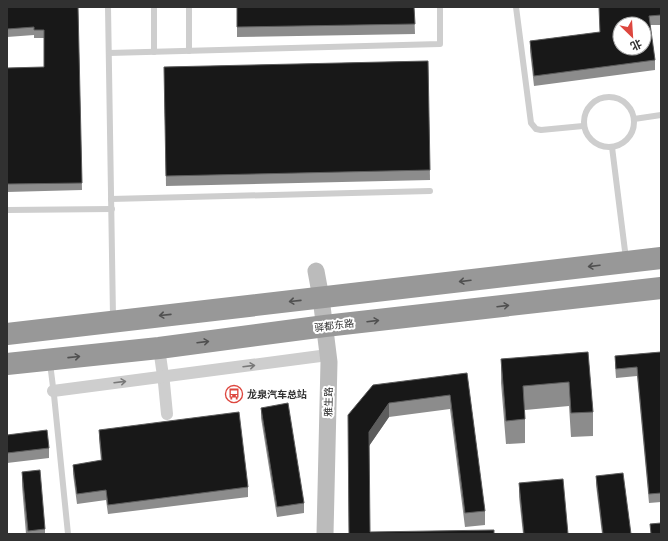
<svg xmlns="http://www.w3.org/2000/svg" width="668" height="541" font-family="'PT Sans Narrow','Noto Sans SC',sans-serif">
  <rect width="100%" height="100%" fill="#fff"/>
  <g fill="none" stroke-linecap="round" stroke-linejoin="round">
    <g stroke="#cecece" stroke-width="6">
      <path d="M 108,7 L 113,317"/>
      <path d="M 154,7 L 154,52"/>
      <path d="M 189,7 L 189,51"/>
      <path d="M 516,7 L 531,123 L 536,129 L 541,130 L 583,126"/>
      <path d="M 109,53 L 440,44 L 440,7"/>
      <circle cx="609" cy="122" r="25"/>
      <path d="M 634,119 L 661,115"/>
      <path d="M 612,147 L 626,259"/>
      <path d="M 111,199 L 430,191"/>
      <path d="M 7,210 L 112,209"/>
      <path d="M 50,363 L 54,395 L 68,534"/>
    </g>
    <g stroke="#cecece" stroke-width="12">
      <path d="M 159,348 L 164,383 L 167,414"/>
      <path d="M 53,391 L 328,355"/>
    </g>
    <path stroke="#bbb" stroke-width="17" d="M 316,271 L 321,298 L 329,362 L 325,534"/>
    <g stroke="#989898" stroke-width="22">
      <path d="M 7,334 L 661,258"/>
      <path d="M 7,364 L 159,348 L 325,326 L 661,288"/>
    </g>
  </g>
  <g fill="#8c8c8c">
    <path d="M 7,7 L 78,7 L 82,190 L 7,192 L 7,68 L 44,67 L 44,38 L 34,38 L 34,35 L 7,37 Z"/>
    <path d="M 237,7 L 414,7 L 415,34 L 237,37 Z"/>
    <path d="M 661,7 L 661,25 L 650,25 L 655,60 L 655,70 L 534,86 L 530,51 L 530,41 L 600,32 Z"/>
    <path d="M 428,61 L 430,180 L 166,186 L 164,67 Z"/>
    <path d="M 588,352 L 593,412 L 593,436 L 571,437 L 569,406 L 525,410 L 525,443 L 506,444 L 501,383 L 501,359 Z"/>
    <path d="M 661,352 L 661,502 L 649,503 L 637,376 L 616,378 L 615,365 L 615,356 Z"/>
    <path d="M 467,373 L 485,511 L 485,525 L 465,527 L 450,409 L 389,417 L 369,446 L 349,534 L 348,415 Z"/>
    <path d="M 261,408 L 304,503 L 304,513 L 277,517 L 261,418 Z"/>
    <path d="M 99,430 L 248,487 L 248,497 L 108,514 L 106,500 L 77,504 L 73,474 L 73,465 L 101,461 L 99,439 Z"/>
    <path d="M 7,435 L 49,448 L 49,458 L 7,463 Z"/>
    <path d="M 22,472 L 45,529 L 45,534 L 26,534 L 22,486 Z"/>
    <path d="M 596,476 L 631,534 L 602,534 L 596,485 Z"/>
    <path d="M 519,483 L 568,534 L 523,534 L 519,497 Z"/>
  </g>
  <path fill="#5d5d5d" d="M 389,403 L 389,417 L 369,446 L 369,432 Z"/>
  <g fill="#181818" stroke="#5d5d5d" fill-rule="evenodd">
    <path d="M 7,7 L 78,7 L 82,183 L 7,184 L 7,68 L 44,67 L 44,30 L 34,30 L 34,27 L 7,29 Z"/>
    <path d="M 237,7 L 414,7 L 415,24 L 237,27 Z"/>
    <path d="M 599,7 L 661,7 L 661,15 L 649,16 L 655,60 L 534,76 L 530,41 L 600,32 ZM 620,24 L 644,24 L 644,48 L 620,48 Z"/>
    <path d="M 428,61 L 430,170 L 166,176 L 164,67 Z"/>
    <path d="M 588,352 L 593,412 L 571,413 L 569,382 L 523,386 L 525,419 L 506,421 L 501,359 Z"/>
    <path d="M 661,352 L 661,493 L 649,494 L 637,367 L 616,369 L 615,356 Z"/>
    <path d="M 467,373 L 485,511 L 465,513 L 450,395 L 389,403 L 369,432 L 370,532 L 494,530 L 494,534 L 349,534 L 348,415 L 373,385 Z"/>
    <path d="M 288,403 L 304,503 L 277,507 L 261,408 Z"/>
    <path d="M 239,412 L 248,487 L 108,505 L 106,490 L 77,494 L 73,465 L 102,460 L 99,430 Z"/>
    <path d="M 47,430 L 49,448 L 7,453 L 7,435 Z"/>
    <path d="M 40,470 L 45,529 L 28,531 L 22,472 Z"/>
    <path d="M 623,473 L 631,534 L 603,534 L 596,476 Z"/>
    <path d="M 563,479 L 568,534 L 524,534 L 519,483 Z"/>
    <path d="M 661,523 L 661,534 L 651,534 L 650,524 Z"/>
  </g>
  <defs><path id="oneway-shaft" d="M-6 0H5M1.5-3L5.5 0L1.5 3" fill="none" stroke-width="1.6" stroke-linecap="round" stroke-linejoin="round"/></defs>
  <g stroke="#505050">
    <use href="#oneway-shaft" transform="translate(594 266) rotate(173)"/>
    <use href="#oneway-shaft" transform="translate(465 281) rotate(173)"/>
    <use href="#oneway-shaft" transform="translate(295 301) rotate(174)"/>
    <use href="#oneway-shaft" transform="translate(503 306) rotate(-7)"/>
    <use href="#oneway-shaft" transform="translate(165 315) rotate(174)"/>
    <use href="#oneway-shaft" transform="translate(373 321) rotate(-7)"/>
    <use href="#oneway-shaft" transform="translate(203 342) rotate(-7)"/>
    <use href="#oneway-shaft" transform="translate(74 357) rotate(-6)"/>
  </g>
  <g stroke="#787878">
    <use href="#oneway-shaft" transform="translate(249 366) rotate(-7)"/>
    <use href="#oneway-shaft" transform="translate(120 382) rotate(-7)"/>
  </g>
  <defs>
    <g id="bus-ring" transform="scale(0.9)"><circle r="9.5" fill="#fff" stroke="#dd473f" stroke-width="1.5"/><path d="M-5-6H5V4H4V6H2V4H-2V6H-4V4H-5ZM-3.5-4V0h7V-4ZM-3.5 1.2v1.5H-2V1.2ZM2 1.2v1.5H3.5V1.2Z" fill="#dd473f"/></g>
  </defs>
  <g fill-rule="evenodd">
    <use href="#bus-ring" x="234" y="394"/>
  </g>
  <g text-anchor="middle" stroke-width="4" stroke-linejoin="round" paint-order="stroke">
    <g font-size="10" fill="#313131" stroke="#fff">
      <text transform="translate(334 325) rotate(-7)" y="4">驿都东路</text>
      <text transform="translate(328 402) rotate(-89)" y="4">雅生路</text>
    </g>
    <g font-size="10" font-weight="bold" fill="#313131" stroke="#fff" text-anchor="start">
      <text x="247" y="398">龙泉汽车总站</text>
    </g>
  </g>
  <rect width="668" height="541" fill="none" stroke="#313131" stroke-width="16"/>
  <g transform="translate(632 36) rotate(155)"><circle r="19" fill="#ffffff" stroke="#adadad"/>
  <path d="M0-3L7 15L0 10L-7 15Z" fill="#dd473f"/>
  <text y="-6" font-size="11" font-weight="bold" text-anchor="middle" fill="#313131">北</text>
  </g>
</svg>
